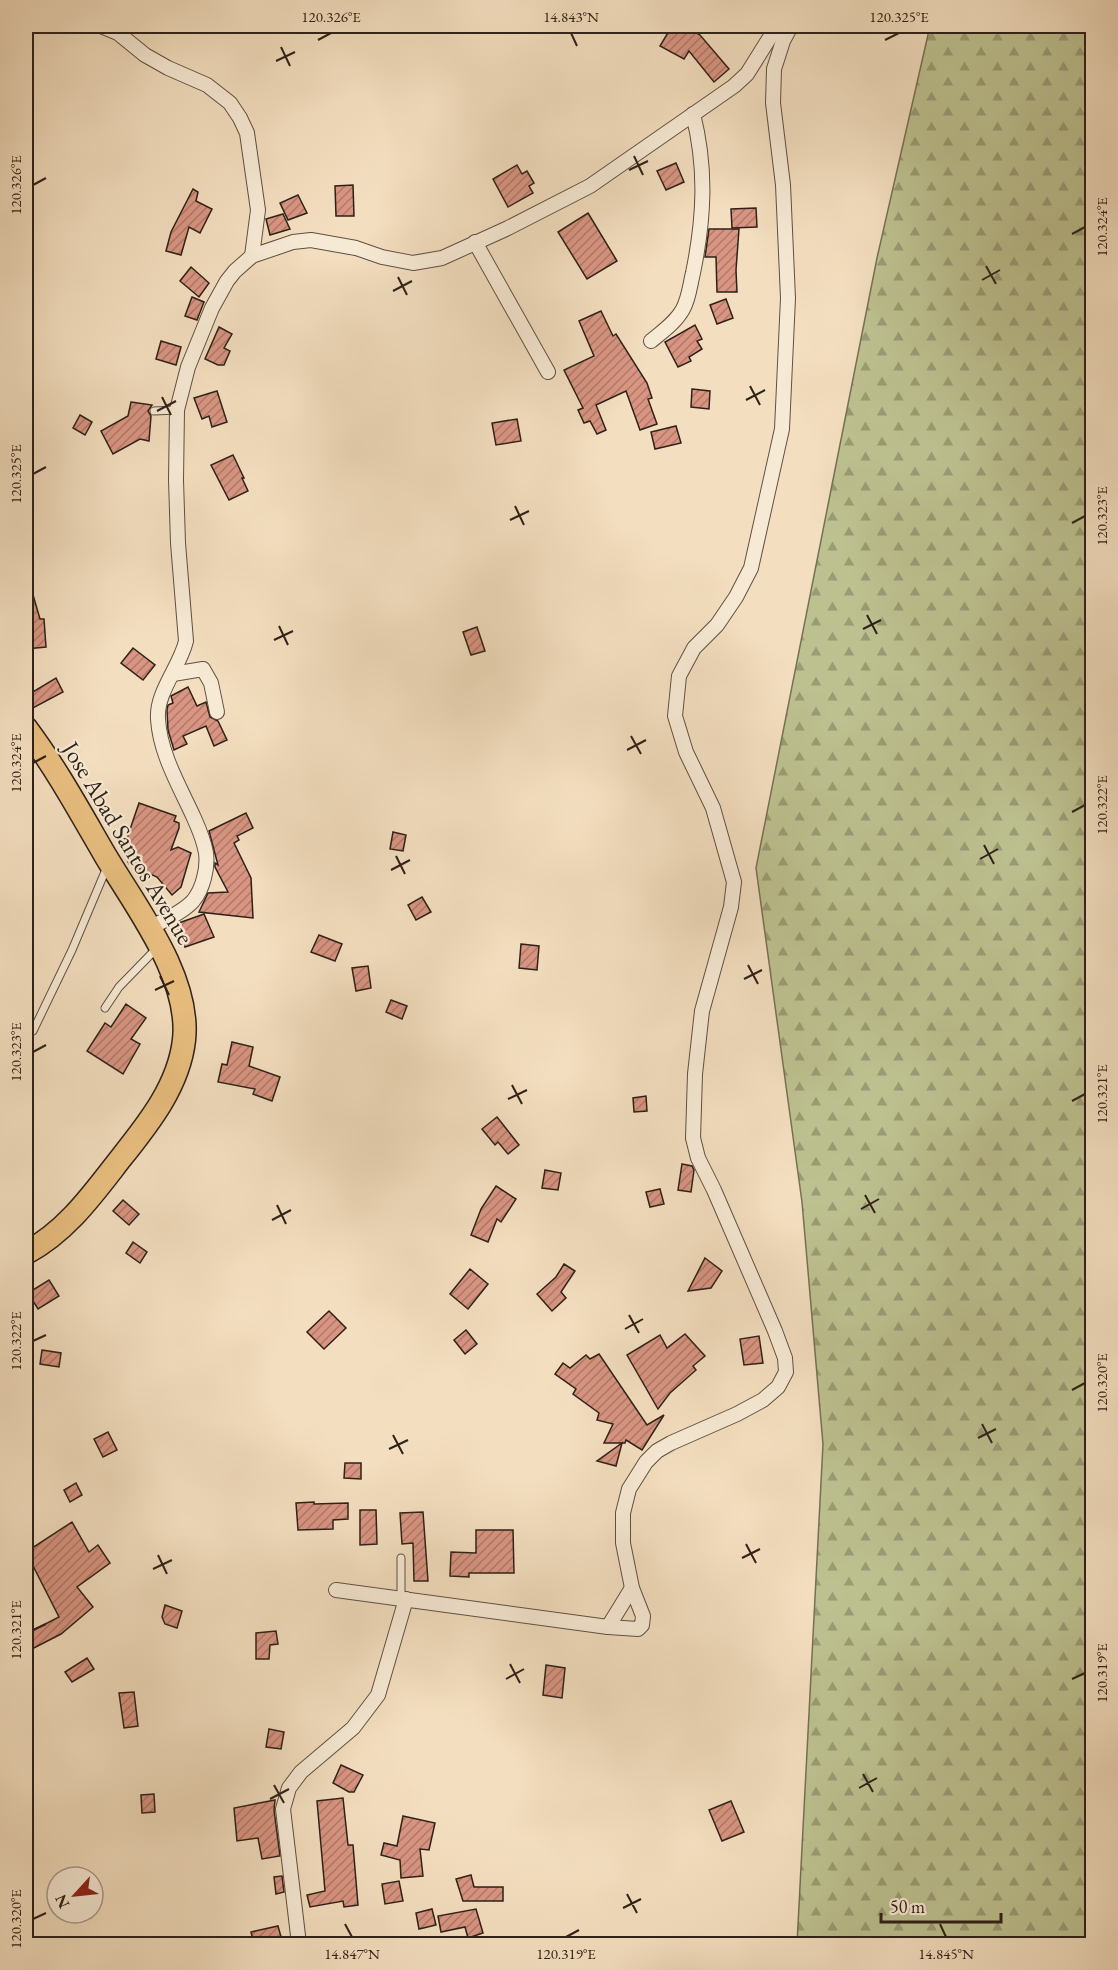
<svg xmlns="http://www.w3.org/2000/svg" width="1118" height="1970" font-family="'EB Garamond',serif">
  <defs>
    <pattern id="forest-firs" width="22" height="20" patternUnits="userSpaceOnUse" patternTransform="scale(1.5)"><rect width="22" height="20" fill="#bdc190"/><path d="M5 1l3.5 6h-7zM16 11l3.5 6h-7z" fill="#9a9c75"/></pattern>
    <pattern id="building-hatch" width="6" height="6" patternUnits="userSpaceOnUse" patternTransform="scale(1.5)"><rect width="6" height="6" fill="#d99582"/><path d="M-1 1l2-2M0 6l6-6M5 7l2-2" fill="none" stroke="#b07969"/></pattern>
  </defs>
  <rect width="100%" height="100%" fill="#f3debf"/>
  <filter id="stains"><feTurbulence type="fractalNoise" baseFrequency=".00333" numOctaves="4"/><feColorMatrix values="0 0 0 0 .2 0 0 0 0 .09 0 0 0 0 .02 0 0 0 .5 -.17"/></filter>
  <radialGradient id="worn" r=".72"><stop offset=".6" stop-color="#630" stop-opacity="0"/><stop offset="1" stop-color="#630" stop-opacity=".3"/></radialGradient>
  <path fill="url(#forest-firs)" stroke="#767154" stroke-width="1.5" d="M 930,26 L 1092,26 L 1092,1944 L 797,1944 L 823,1444 L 802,1202 L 756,868 L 877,258 Z"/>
  <g fill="url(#building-hatch)" stroke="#2e2118" stroke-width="1.5">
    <path d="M 672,26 L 685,26 L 700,35 L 729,69 L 714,82 L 689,51 L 684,59 L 660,46 Z"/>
    <path d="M 676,163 L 684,182 L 666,190 L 657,171 Z"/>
    <path d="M 517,165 L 522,174 L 527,171 L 534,183 L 529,186 L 533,193 L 508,207 L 493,179 Z"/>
    <path d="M 353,185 L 354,216 L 336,216 L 335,186 Z"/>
    <path d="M 193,189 L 198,192 L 196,201 L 212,209 L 200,233 L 189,227 L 181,255 L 166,251 L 171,232 Z"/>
    <path d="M 298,195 L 307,213 L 288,220 L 280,203 Z"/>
    <path d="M 756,208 L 757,227 L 732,228 L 731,209 Z"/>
    <path d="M 588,213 L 617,261 L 587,279 L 558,232 Z"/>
    <path d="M 283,214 L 290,229 L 270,235 L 266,219 Z"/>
    <path d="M 709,229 L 739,229 L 736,270 L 737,292 L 717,292 L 716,257 L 705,257 Z"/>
    <path d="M 191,267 L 209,283 L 199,297 L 180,281 Z"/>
    <path d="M 192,297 L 204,302 L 197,320 L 185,316 Z"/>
    <path d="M 726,299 L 733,318 L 717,324 L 710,305 Z"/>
    <path d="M 601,311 L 613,336 L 616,334 L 647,383 L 652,398 L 648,399 L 657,424 L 640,430 L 626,391 L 596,405 L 606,430 L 597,434 L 590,421 L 584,423 L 578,410 L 583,408 L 564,370 L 594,356 L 579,321 Z"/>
    <path d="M 695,325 L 702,339 L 697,341 L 702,349 L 689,357 L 691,361 L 678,367 L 665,342 Z"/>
    <path d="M 219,327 L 232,334 L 224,348 L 230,351 L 224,365 L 218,365 L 205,359 Z"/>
    <path d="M 161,341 L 181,347 L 176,365 L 156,359 Z"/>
    <path d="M 692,389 L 710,391 L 709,409 L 691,407 Z"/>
    <path d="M 217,391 L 227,422 L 212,427 L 209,416 L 202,419 L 194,398 Z"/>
    <path d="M 131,402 L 152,405 L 148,411 L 151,416 L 149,441 L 140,439 L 113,454 L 101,431 L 128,416 Z"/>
    <path d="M 80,415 L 92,422 L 85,435 L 73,428 Z"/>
    <path d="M 517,419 L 521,441 L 496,445 L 492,423 Z"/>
    <path d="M 676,426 L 681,443 L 655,449 L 651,432 Z"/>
    <path d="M 233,455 L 244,478 L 242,478 L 248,491 L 229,500 L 211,465 Z"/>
    <path d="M 29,581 L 40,619 L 44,619 L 46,647 L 26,649 L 26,582 Z"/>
    <path d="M 477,627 L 485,651 L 471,655 L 463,632 Z"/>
    <path d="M 133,648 L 155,665 L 143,680 L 121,663 Z"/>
    <path d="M 56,678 L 63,692 L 31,709 L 26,696 Z"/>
    <path d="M 188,687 L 197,706 L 206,702 L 210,717 L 218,721 L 227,740 L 214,746 L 206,726 L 183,736 L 187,744 L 174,750 L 168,730 L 167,710 L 168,705 L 173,703 L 171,696 Z"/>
    <path d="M 139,803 L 176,816 L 174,821 L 179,823 L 179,828 L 171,850 L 178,847 L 191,853 L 181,887 L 172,895 L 157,877 L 129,864 L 123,850 Z"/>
    <path d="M 246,813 L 253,828 L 237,836 L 239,840 L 234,843 L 251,878 L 253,918 L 199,912 L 208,893 L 228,892 L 215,867 L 215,863 L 218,865 L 209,831 Z"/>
    <path d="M 393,832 L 406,835 L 403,851 L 390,849 Z"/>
    <path d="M 422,897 L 431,912 L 416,920 L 408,905 Z"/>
    <path d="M 204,914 L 214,937 L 185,947 L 176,924 Z"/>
    <path d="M 319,935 L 342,944 L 335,961 L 311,952 Z"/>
    <path d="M 521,944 L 539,946 L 537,970 L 519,968 Z"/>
    <path d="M 368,966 L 371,988 L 356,991 L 352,968 Z"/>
    <path d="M 391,1000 L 407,1006 L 402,1019 L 386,1012 Z"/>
    <path d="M 126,1004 L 146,1018 L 131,1039 L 140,1044 L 123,1074 L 87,1051 L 105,1023 L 111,1027 Z"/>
    <path d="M 232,1042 L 253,1047 L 249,1066 L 280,1077 L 272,1101 L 253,1094 L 255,1089 L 218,1082 L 222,1064 L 227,1065 Z"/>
    <path d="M 646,1096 L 647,1111 L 634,1112 L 633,1098 Z"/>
    <path d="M 497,1117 L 519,1145 L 508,1154 L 498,1142 L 495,1145 L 482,1129 Z"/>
    <path d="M 682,1164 L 692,1166 L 694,1170 L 691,1192 L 678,1190 Z"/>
    <path d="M 545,1170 L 561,1173 L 558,1190 L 542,1188 Z"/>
    <path d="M 496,1186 L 516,1199 L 501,1222 L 497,1219 L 488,1242 L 471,1235 L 481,1209 Z"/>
    <path d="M 660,1189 L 664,1204 L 650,1207 L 646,1192 Z"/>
    <path d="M 123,1200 L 139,1214 L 129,1225 L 113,1211 Z"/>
    <path d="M 133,1242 L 147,1252 L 140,1263 L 126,1253 Z"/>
    <path d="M 705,1258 L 722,1271 L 711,1288 L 688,1291 Z"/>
    <path d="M 564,1264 L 575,1271 L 561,1292 L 566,1298 L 552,1311 L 537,1294 L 556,1277 Z"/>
    <path d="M 470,1269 L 488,1284 L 468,1309 L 450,1294 Z"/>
    <path d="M 49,1280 L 59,1296 L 38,1309 L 28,1293 Z"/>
    <path d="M 329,1311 L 346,1328 L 324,1349 L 307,1332 Z"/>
    <path d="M 466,1330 L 477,1344 L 465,1354 L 454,1340 Z"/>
    <path d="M 685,1334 L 705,1356 L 693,1366 L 696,1370 L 670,1393 L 658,1409 L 627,1355 L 660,1335 L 667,1348 Z"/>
    <path d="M 759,1336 L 763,1363 L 744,1365 L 740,1339 Z"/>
    <path d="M 42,1350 L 61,1353 L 59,1367 L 40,1364 Z"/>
    <path d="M 599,1354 L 647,1425 L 664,1415 L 642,1450 L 626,1440 L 625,1443 L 604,1443 L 613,1424 L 597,1420 L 599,1413 L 573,1394 L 576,1389 L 555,1374 L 563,1363 L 570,1368 L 586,1355 L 590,1359 Z"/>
    <path d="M 108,1432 L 117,1450 L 103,1457 L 94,1439 Z"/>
    <path d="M 622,1443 L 616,1466 L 597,1461 Z"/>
    <path d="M 345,1463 L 361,1463 L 361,1479 L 344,1478 Z"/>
    <path d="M 76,1483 L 82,1495 L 70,1502 L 64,1490 Z"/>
    <path d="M 314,1502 L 314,1504 L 348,1503 L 348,1519 L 333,1520 L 333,1529 L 298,1530 L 296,1503 Z"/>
    <path d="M 360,1510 L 376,1510 L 377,1544 L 360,1545 Z"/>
    <path d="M 423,1512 L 428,1581 L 414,1581 L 413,1543 L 402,1544 L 400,1513 Z"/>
    <path d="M 72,1522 L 89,1552 L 98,1545 L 110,1563 L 77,1587 L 93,1607 L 61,1634 L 26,1652 L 26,1634 L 59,1617 L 26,1552 Z"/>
    <path d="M 476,1530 L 513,1530 L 514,1573 L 469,1573 L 469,1577 L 450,1576 L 451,1552 L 476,1553 Z"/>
    <path d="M 165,1605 L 182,1611 L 177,1628 L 165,1624 L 162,1617 Z"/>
    <path d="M 276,1631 L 278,1644 L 270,1645 L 269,1659 L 256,1659 L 256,1633 Z"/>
    <path d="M 87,1658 L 94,1669 L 72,1682 L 65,1672 Z"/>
    <path d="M 546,1665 L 565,1668 L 562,1698 L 543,1695 Z"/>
    <path d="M 134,1692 L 138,1726 L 124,1728 L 119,1693 Z"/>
    <path d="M 269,1729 L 284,1732 L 281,1749 L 266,1747 Z"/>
    <path d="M 341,1765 L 363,1775 L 354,1792 L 349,1792 L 333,1783 Z"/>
    <path d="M 154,1794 L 155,1812 L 142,1813 L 141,1795 Z"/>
    <path d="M 343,1798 L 348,1845 L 353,1845 L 358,1905 L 344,1907 L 343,1901 L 310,1907 L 307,1895 L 325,1891 L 317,1801 Z"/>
    <path d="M 275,1800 L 274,1810 L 280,1856 L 262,1859 L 258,1838 L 237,1841 L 234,1808 Z"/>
    <path d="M 731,1801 L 744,1832 L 722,1841 L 709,1810 Z"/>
    <path d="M 403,1816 L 435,1823 L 429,1850 L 420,1849 L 423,1876 L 401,1878 L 400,1860 L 381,1855 L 384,1843 L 397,1846 Z"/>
    <path d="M 471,1875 L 474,1887 L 503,1887 L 503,1901 L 463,1901 L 456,1879 Z"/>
    <path d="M 282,1876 L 284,1892 L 276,1894 L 274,1877 Z"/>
    <path d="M 399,1881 L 403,1901 L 385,1904 L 382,1884 Z"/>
    <path d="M 432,1909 L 436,1925 L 419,1929 L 416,1913 Z"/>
    <path d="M 476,1909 L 483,1933 L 468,1938 L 465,1927 L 441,1932 L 438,1916 Z"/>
    <path d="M 278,1926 L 283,1944 L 254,1944 L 251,1932 Z"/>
  </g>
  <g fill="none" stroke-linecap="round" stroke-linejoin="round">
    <g stroke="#5f5042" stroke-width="9">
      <g id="service">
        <path d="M 154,411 L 177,410"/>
        <path d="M 105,1008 L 119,987 L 156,949"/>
        <path d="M 33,1031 L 72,950 L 107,867"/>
        <path d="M 401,1599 L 401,1558"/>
      </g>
    </g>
    <g stroke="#5f5042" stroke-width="16">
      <g id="minor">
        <path d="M 101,26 L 118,33 L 145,55 L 168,68 L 207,85 L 230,103 L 240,118 L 247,133 L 258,210 L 252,256"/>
        <path d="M 475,242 L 548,372"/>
        <path d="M 651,341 C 662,332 676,322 683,309 C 689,298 690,285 693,273 C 704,219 707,169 693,114"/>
        <path d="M 173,674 L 203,669 L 211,683 L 217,712"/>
        <path d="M 150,928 C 164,920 182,913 193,901 C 203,889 208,868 206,853 C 204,841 199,829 194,818 C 180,787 160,754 158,719 C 156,692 180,667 186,641 L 178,543 L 176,480 L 177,410 L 188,367 L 212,308 L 227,281 L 235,271 L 252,256 L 293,242 L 311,240 L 356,248 L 382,257 L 413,263 L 442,258 L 508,228 L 590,186 L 734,86 L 747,74 L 777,26"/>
        <path d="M 336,1590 L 608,1627 L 638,1629 L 642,1625 L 643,1616 L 632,1588 L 623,1543 L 623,1513 L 629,1489 L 646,1462 L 657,1451 L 671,1443 L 737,1414 L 763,1400 L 778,1387 L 786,1372 L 785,1358 L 775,1331 L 714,1190 L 698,1158 L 693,1138 L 695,1074 L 702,1011 L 731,907 L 734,882 L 713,808 L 686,752 L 675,716 L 679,676 L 694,648 L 717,625 L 736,597 L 751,568 L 782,429 L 788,298 L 783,185 L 773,103 L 774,69 L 783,41 L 791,26"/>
        <path d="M 608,1627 L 632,1588"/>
        <path d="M 299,1944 L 283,1809 L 289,1788 L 301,1772 L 353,1728 L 378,1695 L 406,1599"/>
      </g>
    </g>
    <g stroke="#2e2118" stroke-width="25">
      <path id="trunk" d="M 26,728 C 56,768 80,812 105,855 C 135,906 191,977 184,1040 C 179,1085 149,1123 121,1158 C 93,1194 67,1231 26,1253"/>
    </g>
    <use href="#service" stroke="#f7ead5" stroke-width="7"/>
    <use href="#minor" stroke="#f7ead5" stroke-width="14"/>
    <use href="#trunk" stroke="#eabf80" stroke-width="22"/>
  </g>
  <path fill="none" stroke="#2e2118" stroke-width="2" d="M 571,33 L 577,46M 318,40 L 331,33M 885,40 L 899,33M 281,47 L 290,66M 276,61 L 295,52M 634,156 L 643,175M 629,170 L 648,161M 33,185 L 46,178M 1072,234 L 1085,227M 986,266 L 996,284M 398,277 L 407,295M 982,280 L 1000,270M 393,291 L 412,281M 750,386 L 760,405M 162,397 L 171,415M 746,400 L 765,390M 157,411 L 176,401M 33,474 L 46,467M 515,506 L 524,525M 510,520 L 529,511M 1072,523 L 1085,516M 867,615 L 877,634M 279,626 L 288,645M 863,629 L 881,620M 274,640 L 293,631M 631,736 L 641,754M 627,750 L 646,740M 33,763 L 46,756M 1072,812 L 1085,805M 984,845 L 994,864M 396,856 L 405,874M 980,859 L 998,849M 391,870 L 410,860M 748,965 L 758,984M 160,976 L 169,995M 744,979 L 762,970M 155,990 L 174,981M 33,1052 L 46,1045M 512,1085 L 522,1104M 508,1099 L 527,1090M 1072,1101 L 1085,1094M 865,1195 L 875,1213M 277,1205 L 286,1224M 861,1209 L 879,1199M 272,1220 L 291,1210M 629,1315 L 639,1333M 625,1329 L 643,1319M 33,1341 L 46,1335M 1072,1390 L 1085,1383M 982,1424 L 992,1443M 393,1435 L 403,1454M 978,1438 L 996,1429M 389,1449 L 408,1440M 746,1544 L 756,1563M 158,1555 L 167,1574M 742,1558 L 760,1549M 153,1569 L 172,1560M 33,1630 L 46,1624M 510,1664 L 520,1683M 506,1679 L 524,1669M 1072,1679 L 1085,1673M 863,1774 L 873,1792M 274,1785 L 284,1803M 859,1788 L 877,1778M 270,1799 L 289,1789M 627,1894 L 637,1913M 623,1908 L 641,1899M 33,1919 L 46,1913M 345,1924 L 352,1937M 940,1924 L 946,1937M 566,1937 L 579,1930"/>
  <g text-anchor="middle" stroke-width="4.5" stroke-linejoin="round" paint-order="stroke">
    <g font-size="24" fill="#2e2118" stroke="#f7ead5">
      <text transform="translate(128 843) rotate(59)" y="8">Jose Abad Santos Avenue</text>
    </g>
  </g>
  <rect width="1118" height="1970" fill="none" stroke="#f3debf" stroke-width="66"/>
  <g transform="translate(75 1895) rotate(243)"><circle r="28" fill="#f7ead5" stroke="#a79a89" stroke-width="1.5"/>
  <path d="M0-4.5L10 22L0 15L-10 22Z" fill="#8f2418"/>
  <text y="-9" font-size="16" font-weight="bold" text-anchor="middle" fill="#2e2118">N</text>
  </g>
  <path d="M881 1913v9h120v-9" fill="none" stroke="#2e2118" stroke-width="3"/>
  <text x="890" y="1913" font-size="18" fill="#2e2118" stroke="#f7ead5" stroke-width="4.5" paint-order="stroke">50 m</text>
  <rect x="33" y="33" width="1052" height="1904" fill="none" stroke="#2e2118" stroke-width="2"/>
  <g font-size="15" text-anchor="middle" fill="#2e2118">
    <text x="331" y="22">120.326°E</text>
    <text x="571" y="22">14.843°N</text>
    <text x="899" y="22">120.325°E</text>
    <text transform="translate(16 185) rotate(-90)" y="5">120.326°E</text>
    <text transform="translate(1102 227) rotate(-90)" y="5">120.324°E</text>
    <text transform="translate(16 474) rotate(-90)" y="5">120.325°E</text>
    <text transform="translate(1102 516) rotate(-90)" y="5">120.323°E</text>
    <text transform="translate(16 763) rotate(-90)" y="5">120.324°E</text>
    <text transform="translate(1102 805) rotate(-90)" y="5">120.322°E</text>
    <text transform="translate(16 1052) rotate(-90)" y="5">120.323°E</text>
    <text transform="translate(1102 1094) rotate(-90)" y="5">120.321°E</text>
    <text transform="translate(16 1341) rotate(-90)" y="5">120.322°E</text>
    <text transform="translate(1102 1383) rotate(-90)" y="5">120.320°E</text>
    <text transform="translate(16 1630) rotate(-90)" y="5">120.321°E</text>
    <text transform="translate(1102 1673) rotate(-90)" y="5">120.319°E</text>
    <text transform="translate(16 1919) rotate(-90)" y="5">120.320°E</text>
    <text x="352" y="1959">14.847°N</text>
    <text x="566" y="1959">120.319°E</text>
    <text x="946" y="1959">14.845°N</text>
  </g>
  <rect width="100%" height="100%" filter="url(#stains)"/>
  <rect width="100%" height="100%" fill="url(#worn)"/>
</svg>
